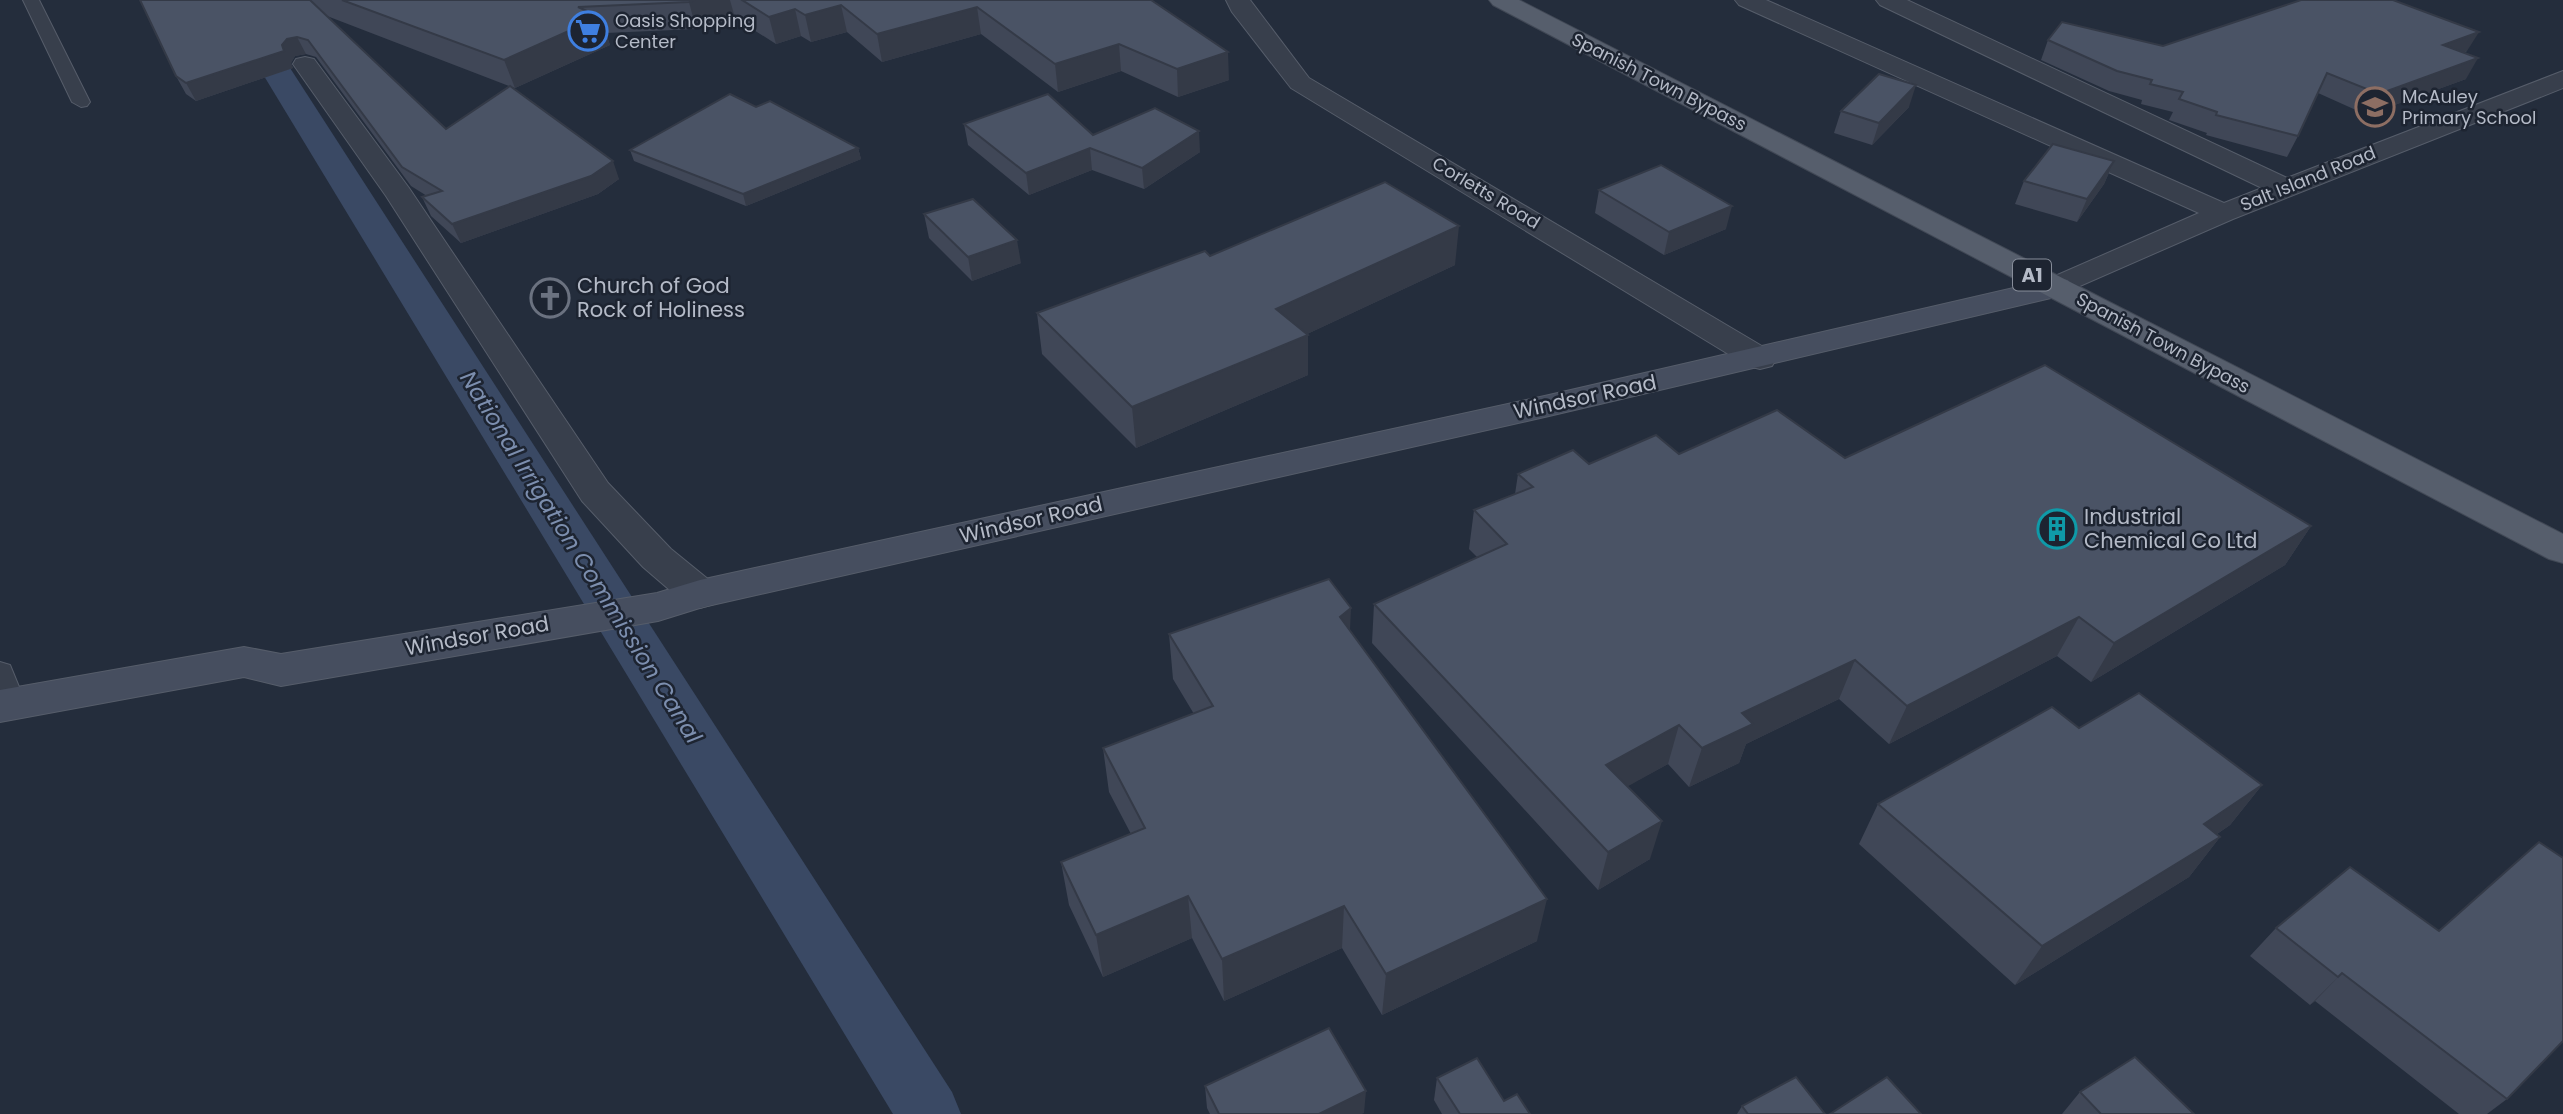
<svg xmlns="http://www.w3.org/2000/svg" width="2563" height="1114" font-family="Poppins,sans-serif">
  <rect width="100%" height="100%" fill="#242d3c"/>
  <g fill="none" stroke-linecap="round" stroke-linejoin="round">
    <path fill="#3a4964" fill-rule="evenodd" d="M 218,0 L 246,0 L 952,1092 L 961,1114 L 893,1114 Z"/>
    <g stroke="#565d6a" stroke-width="2">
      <g id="lane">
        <path d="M 23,0 L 39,0 L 90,102 L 87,106 L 81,107 L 72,102 Z"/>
        <path d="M 0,662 L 10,665 L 26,704 L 21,712 L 11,715 L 0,711 Z"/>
      </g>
    </g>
    <g stroke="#565d6a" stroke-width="2">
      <g id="street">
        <path d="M 1226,0 L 1250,0 L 1309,78 L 1772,352 L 1776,359 L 1772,366 L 1760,369 L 1748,366 L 1291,88 L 1232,12 Z"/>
        <path d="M 1735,0 L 1766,0 L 2224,203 L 2262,188 L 1880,5 L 1876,0 L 1907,0 L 2287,178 L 2563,71 L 2563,88 L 2233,219 L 2057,296 L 2046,294 L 2042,287 L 2046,280 L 2199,213 L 1739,5 Z"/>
        <path d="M 305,57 L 314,59 L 409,188 L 608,483 L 671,549 L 714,584 L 720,594 L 714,604 L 700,608 L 686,604 L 643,567 L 582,501 L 386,196 L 293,64 L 296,59 Z"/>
      </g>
    </g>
    <g stroke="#565d6a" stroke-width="2">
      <path id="secondary" d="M 2057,278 L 2068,280 L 2072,287 L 2068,294 L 1549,416 L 703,607 L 658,621 L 281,686 L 244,677 L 0,722 L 0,690 L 244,647 L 281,654 L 657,593 L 700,580 L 1549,395 Z"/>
    </g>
    <g stroke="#414855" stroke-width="2">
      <path id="primary" d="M 1489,0 L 1519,0 L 2563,534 L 2563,563 L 2549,559 L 1493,5 Z"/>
    </g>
    <use href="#lane" fill="#383f4c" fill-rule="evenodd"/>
    <use href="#street" fill="#383f4c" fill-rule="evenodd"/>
    <use href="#secondary" fill="#464e5f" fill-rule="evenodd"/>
    <use href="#primary" fill="#565e6c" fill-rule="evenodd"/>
  </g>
  <g fill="#404757" fill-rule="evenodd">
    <path d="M 140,0 L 1151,0 L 1229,80 L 1178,97 L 1121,71 L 1058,92 L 981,34 L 882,62 L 847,32 L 811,42 L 801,36 L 776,44 L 735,18 L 696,29 L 606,33 L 610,45 L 515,88 L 511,87 L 619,179 L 598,194 L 461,243 L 431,216 L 422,197 L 427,196 L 411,186 L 316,57 L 306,54 L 295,56 L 291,63 L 293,68 L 196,101 L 186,94 L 176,76 ZM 327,16 L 509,86 L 446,129 Z"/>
    <path d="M 2048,40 L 2163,46 L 2467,51 L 2464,53 L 2466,79 L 2367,115 L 2318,93 L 2298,136 L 2287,157 L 2206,135 L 2207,133 L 2169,120 L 2173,112 L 2141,104 L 2142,100 L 2109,91 L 2041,60 Z"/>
    <path d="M 1909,107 L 1872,145 L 1834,133 L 1841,111 Z"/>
    <path d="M 964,124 L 1093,135 L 1200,152 L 1144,189 L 1092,170 L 1029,195 L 968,145 Z"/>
    <path d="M 858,148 L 861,159 L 746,206 L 634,161 L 630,150 Z"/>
    <path d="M 2114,161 L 2104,184 L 2077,222 L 2015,204 L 2024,181 Z"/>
    <path d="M 1599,190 L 1726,229 L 1664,255 L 1595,213 Z"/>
    <path d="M 924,214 L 1021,263 L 972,281 L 929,238 Z"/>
    <path d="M 1210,256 L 1455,265 L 1307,334 L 1308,375 L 1136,448 L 1042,354 L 1037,313 Z"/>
    <path d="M 1679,454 L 1845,458 L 2311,526 L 2285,565 L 2091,682 L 2057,656 L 1889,744 L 1839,699 L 1746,744 L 1739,763 L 1689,787 L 1668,764 L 1627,786 L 1650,859 L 1598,890 L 1372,643 L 1374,604 L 1477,557 L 1469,549 L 1474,510 L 1515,494 L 1518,474 L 1589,464 Z"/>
    <path d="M 1350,632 L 1537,941 L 1382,1015 L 1342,948 L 1224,1001 L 1192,938 L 1103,977 L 1069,905 L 1061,862 L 1131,834 L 1109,792 L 1103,748 L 1194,714 L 1173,679 L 1169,634 Z"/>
    <path d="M 2079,728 L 2262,785 L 2230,825 L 2217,834 L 2220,837 L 2189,877 L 2015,985 L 1859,844 L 1878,804 Z"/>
    <path d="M 2350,867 L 2507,1099 L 2487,1114 L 2459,1114 L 2315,1001 L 2310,1005 L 2250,956 L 2276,928 Z"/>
    <path d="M 1437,1078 L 1504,1101 L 1530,1114 L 1442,1114 L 1434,1100 Z"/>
    <path d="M 1205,1086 L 1364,1113 L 1210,1114 L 1207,1108 Z"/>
    <path d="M 2080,1092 L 2194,1114 L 2062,1114 Z"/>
    <path d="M 1742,1106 L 1825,1114 L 1737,1114 Z"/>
  </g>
  <g fill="#343a47">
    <path d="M 695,0 L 730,0 L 735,18 L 696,29 L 689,2 Z"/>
    <path d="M 841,5 L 847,32 L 811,42 L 805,15 Z"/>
    <path d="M 977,7 L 981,34 L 882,62 L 877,34 Z"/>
    <path d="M 795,9 L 801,36 L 776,44 L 769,17 Z"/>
    <path d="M 600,17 L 610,45 L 515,88 L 504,60 Z"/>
    <path d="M 2479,32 L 2467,51 L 2431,65 L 2443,45 Z"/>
    <path d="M 297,37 L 306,54 L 295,56 L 291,63 L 293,68 L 196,101 L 186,83 L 287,39 Z"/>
    <path d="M 1119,44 L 1121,71 L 1058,92 L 1055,64 Z"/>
    <path d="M 1228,52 L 1229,80 L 1178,97 L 1177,69 Z"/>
    <path d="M 2478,58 L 2466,79 L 2367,115 L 2379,94 Z"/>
    <path d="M 1916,85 L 1909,107 L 1872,145 L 1879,123 Z"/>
    <path d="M 1199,131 L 1200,152 L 1144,189 L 1142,168 Z"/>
    <path d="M 858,148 L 861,159 L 746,206 L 743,194 Z"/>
    <path d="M 1090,148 L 1092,170 L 1029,195 L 1026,173 Z"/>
    <path d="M 613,161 L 619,179 L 598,194 L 461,243 L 452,224 Z"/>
    <path d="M 2114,161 L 2104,184 L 2077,222 L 2087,199 Z"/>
    <path d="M 1732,206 L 1726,229 L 1664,255 L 1669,232 Z"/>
    <path d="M 1459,226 L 1455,265 L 1290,342 L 1308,335 L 1308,375 L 1136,448 L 1132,407 L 1276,309 Z"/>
    <path d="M 1017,240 L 1021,263 L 972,281 L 968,257 Z"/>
    <path d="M 2311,526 L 2285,565 L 2091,682 L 2114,643 Z"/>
    <path d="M 1351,608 L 1349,653 L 1340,617 Z"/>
    <path d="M 2079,617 L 2057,656 L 1889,744 L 1907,706 Z"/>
    <path d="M 1855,660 L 1839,699 L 1746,744 L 1739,763 L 1689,787 L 1702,748 L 1742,713 Z"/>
    <path d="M 1679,725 L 1668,764 L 1596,804 L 1606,765 Z"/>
    <path d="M 2262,785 L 2230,825 L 2173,864 L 2204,824 Z"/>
    <path d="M 1662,821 L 1650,859 L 1598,890 L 1608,852 Z"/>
    <path d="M 2220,837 L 2189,877 L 2015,985 L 2042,946 Z"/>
    <path d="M 1188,896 L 1192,938 L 1103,977 L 1096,935 Z"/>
    <path d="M 1547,899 L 1537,941 L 1382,1015 L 1386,974 Z"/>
    <path d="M 1344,906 L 1342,948 L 1224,1001 L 1222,959 Z"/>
    <path d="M 2342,973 L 2315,1001 L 2310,1005 Z"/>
    <path d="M 1366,1091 L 1364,1113 L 1362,1114 L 1319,1114 Z"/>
  </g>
  <g fill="#4a5365" stroke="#343a47" stroke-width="2">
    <path d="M 140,0 L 310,0 L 446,129 L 510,86 L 613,161 L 591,176 L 452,224 L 422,197 L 442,191 L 402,167 L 308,40 L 297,37 L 287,39 L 282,45 L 284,51 L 186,83 L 176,76 Z"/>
    <path d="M 342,0 L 695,0 L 689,2 L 578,7 L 600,17 L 504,60 Z"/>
    <path d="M 742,0 L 1151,0 L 1228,52 L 1177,69 L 1119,44 L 1055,64 L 977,7 L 877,34 L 841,5 L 805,15 L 795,9 L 769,17 Z"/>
    <path d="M 2301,0 L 2393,0 L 2479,32 L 2443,45 L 2478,58 L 2379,94 L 2327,73 L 2298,136 L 2216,115 L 2217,112 L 2179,99 L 2183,92 L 2150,84 L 2152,80 L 2117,71 L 2048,40 L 2062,22 L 2163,46 Z"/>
    <path d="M 1879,74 L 1916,85 L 1879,123 L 1841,111 Z"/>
    <path d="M 730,94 L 756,107 L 770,101 L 858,148 L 743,194 L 630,150 Z"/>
    <path d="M 1048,94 L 1093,135 L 1155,108 L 1199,131 L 1142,168 L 1090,148 L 1026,173 L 964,124 Z"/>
    <path d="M 2053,144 L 2114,161 L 2087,199 L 2024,181 Z"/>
    <path d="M 1661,165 L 1732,206 L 1669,232 L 1599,190 Z"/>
    <path d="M 1385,182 L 1459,226 L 1276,309 L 1308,335 L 1132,407 L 1037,313 L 1205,251 L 1210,256 Z"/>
    <path d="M 973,199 L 1017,240 L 968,257 L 924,214 Z"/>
    <path d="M 2045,365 L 2311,526 L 2114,643 L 2079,617 L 1907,706 L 1855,660 L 1742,713 L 1753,724 L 1702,748 L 1679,725 L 1606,765 L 1662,821 L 1608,852 L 1374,604 L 1507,544 L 1474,510 L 1533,487 L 1518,474 L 1573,450 L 1589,464 L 1656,435 L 1679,454 L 1777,410 L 1845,458 Z"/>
    <path d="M 1329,579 L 1351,608 L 1340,617 L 1547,899 L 1386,974 L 1344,906 L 1222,959 L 1188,896 L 1096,935 L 1061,862 L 1145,828 L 1103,748 L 1213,706 L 1169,634 Z"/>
    <path d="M 2139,693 L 2262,785 L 2204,824 L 2220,837 L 2042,946 L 1878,804 L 2052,707 L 2079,728 Z"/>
    <path d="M 2539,842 L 2563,858 L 2563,1041 L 2507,1099 L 2342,973 L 2338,977 L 2276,928 L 2350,867 L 2439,931 Z"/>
    <path d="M 1329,1028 L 1366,1091 L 1319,1114 L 1219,1114 L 1205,1086 Z"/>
    <path d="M 2135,1057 L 2194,1114 L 2101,1114 L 2080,1092 Z"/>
    <path d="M 1477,1058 L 1504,1101 L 1517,1094 L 1530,1114 L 1460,1114 L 1437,1078 Z"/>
    <path d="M 1796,1077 L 1825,1114 L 1748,1114 L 1742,1106 Z"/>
    <path d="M 1887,1077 L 1921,1114 L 1830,1114 Z"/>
  </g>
  <defs>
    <g id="supermarket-ring" transform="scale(2.0125)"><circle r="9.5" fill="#1d2431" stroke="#3f7fe0" stroke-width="1.5"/><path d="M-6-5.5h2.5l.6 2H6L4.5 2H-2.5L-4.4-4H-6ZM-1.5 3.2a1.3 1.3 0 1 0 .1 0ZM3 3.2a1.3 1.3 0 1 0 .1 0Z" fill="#3f7fe0"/></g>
    <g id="school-ring" transform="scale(2.0125)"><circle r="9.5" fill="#1d2431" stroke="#8d6e63" stroke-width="1.5"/><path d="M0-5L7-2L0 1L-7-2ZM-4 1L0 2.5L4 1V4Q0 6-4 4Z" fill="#8d6e63"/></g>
    <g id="church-ring" transform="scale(2.0125)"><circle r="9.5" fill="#1d2431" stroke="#6b7280" stroke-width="1.5"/><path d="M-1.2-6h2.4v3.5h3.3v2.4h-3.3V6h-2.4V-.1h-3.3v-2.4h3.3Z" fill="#6b7280"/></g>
    <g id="building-ring" transform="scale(2.0125)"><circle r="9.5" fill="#1d2431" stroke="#0f9aa8" stroke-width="1.5"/><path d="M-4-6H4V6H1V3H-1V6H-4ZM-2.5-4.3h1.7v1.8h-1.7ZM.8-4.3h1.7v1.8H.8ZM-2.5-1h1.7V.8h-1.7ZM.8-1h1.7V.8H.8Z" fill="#0f9aa8"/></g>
  </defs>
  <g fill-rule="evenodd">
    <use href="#supermarket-ring" x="588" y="31"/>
    <use href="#school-ring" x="2375" y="107"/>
    <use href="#church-ring" x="550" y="298"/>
    <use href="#building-ring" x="2057" y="529"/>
  </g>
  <g text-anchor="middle" stroke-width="5" stroke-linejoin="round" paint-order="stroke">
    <g font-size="18" fill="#b4bac7" stroke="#1d2431" text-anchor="start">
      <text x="615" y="27">Oasis Shopping<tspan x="615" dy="21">Center</tspan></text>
      <text x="2402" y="103">McAuley<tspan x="2402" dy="21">Primary School</tspan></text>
    </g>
    <g font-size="18" fill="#b4bac7" stroke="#1d2431">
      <text transform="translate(1659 82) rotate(27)" y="6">Spanish Town Bypass</text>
      <text transform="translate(2308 179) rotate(-22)" y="6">Salt Island Road</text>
      <text transform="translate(1486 193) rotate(31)" y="6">Corletts Road</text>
      <text transform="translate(2163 343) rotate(28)" y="6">Spanish Town Bypass</text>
    </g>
    <rect fill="#1d2431" stroke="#878d9a" stroke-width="2" x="2013" y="259.5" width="38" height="31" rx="5"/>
    <g font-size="19" font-weight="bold" fill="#b4bac7">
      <text x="2032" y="282">A1</text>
    </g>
    <g font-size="21" fill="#b4bac7" stroke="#1d2431" text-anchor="start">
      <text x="577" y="293">Church of God<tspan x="577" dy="24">Rock of Holiness</tspan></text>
      <text x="2084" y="524">Industrial<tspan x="2084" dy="24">Chemical Co Ltd</tspan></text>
    </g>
    <g font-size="21" fill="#b4bac7" stroke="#1d2431">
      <text transform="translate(1585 397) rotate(-12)" y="7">Windsor Road</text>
      <text transform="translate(1031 520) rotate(-13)" y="7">Windsor Road</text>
      <text transform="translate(477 636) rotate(-10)" y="7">Windsor Road</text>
    </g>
    <g font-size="23" font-style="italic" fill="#7c8eae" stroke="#1d2431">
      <text transform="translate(581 557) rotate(58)" y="8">National Irrigation Commission Canal</text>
    </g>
  </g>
</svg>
